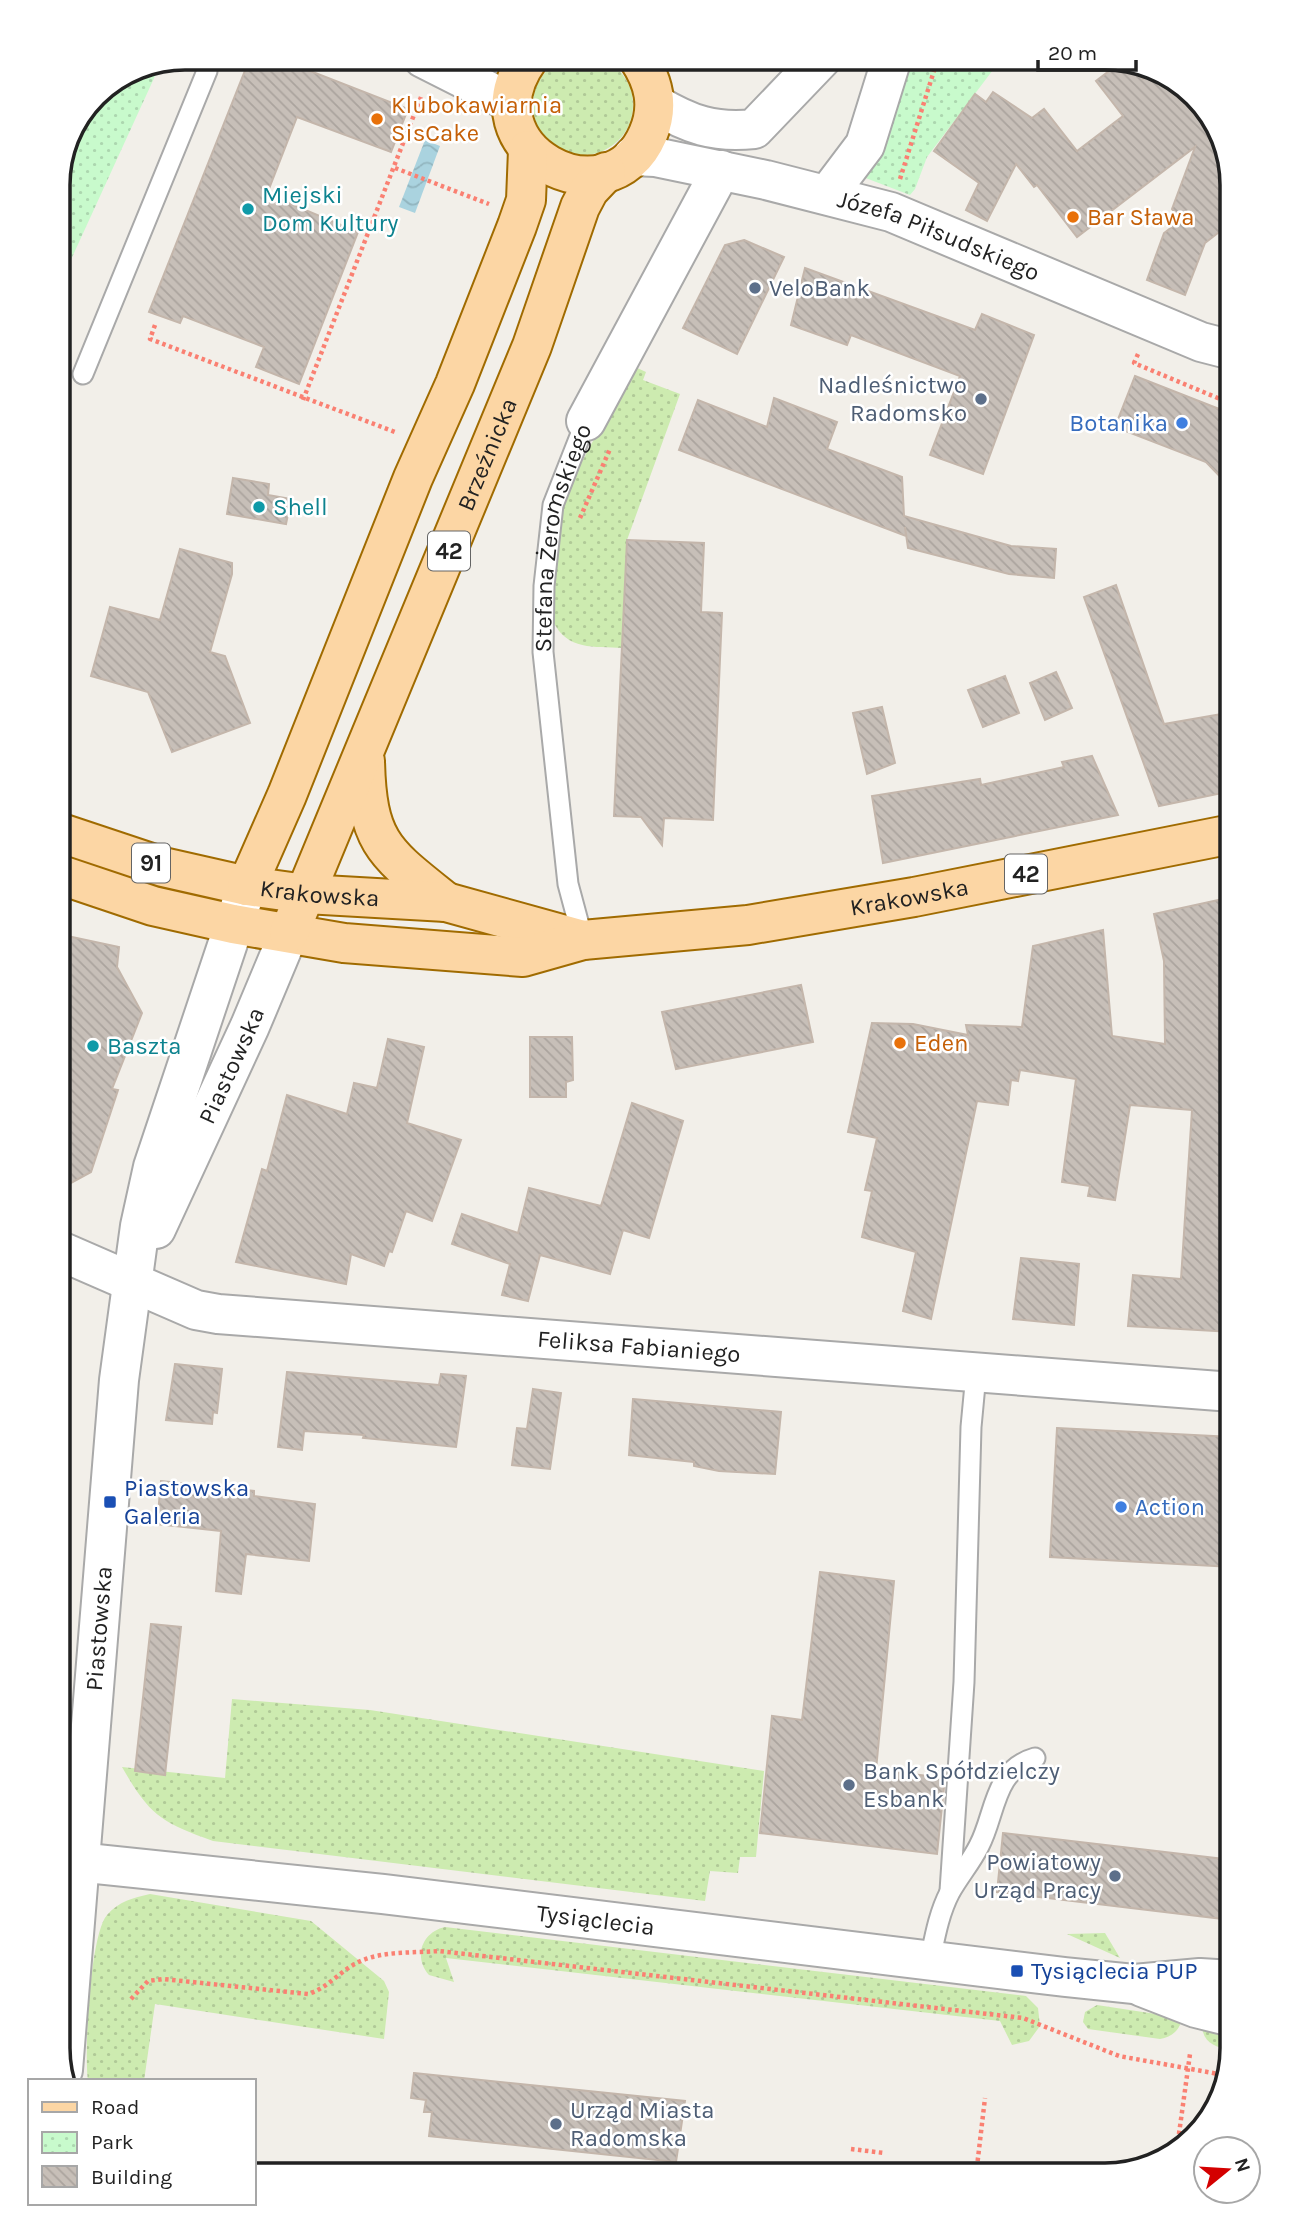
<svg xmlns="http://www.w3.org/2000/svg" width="1290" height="2233" font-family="Karla,sans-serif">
  <defs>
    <pattern id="grass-dots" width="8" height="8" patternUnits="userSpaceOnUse" patternTransform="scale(1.75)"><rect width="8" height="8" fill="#cdebb0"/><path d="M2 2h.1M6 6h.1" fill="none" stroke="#b0c997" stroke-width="1.8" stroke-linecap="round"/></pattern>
    <pattern id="park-dots" width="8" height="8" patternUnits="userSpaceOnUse" patternTransform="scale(1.75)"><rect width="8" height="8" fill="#c8facc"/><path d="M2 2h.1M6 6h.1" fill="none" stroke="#acd6af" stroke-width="1.8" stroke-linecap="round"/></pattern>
    <pattern id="water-waves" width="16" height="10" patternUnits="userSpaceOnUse" patternTransform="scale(1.75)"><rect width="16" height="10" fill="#aad3df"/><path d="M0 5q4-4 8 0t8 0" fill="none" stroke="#92b5bf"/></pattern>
    <pattern id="building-back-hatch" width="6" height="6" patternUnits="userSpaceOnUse" patternTransform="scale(1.75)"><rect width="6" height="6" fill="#c7bfb8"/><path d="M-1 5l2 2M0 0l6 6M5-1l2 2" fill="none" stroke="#aba49e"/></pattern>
  </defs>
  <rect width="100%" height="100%" fill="#f2efe9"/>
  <g fill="url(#grass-dots)">
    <circle cx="583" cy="105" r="50"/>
    <path d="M 633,366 L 646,372 L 643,380 L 680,394 L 627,540 L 623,648 C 594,646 567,651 553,621 L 560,511 L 569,486 Z"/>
    <path d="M 232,1699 L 370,1710 L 764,1771 L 756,1857 L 740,1857 L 738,1873 L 710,1871 L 705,1901 L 213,1841 C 161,1822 150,1816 122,1767 L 225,1778 Z"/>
    <path d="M 150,1894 L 311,1921 L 384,1981 L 389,1992 L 384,2039 L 155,2004 L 144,2081 L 88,2081 C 84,2053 90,1934 107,1915 C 119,1901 133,1898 150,1894 Z"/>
    <path d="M 445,1927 L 1026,1996 L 1038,2008 L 1040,2026 L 1029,2041 L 1012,2045 L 1000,2021 L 446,1958 L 454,1982 L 429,1975 C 413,1957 422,1932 445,1927 Z"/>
    <path d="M 1105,1933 L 1120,1958 L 1067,1934 Z"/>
    <path d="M 1097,2005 L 1182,2018 C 1180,2030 1172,2037 1160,2039 L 1088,2029 L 1083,2022 L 1085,2012 Z"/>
    <path d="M 1202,2021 L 1232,2029 L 1232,2050 C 1213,2047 1201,2042 1202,2021 Z"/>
  </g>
  <g fill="url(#park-dots)">
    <path d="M 906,58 L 1002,58 L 927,157 L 915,189 L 910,195 L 863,177 Z"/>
    <path d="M 161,63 L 58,288 L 58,177 L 95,95 L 137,67 Z"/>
  </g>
  <path fill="url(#water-waves)" d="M 425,140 L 440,146 L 415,213 L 399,207 Z"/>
  <g fill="url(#building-back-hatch)" stroke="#c4b6ab" stroke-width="2">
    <path d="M 250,58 L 277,58 L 408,109 L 391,152 L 297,117 L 267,194 L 358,232 L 299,384 L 256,367 L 264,347 L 183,316 L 180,323 L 149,312 Z"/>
    <path d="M 1122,61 L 1131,64 L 1143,79 L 1152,71 L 1164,75 L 1211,133 L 1219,129 L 1232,185 L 1232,222 L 1205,243 L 1185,295 L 1147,280 L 1164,233 L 1181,220 L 1172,209 L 1195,147 L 1077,237 L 1037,185 L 1034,187 L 1016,164 L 987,221 L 966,210 L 979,183 L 934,151 L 975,94 L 986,102 L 993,92 L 1032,118 L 1044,109 L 1077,151 L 1123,116 L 1096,81 Z"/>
    <path d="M 744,240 L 784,257 L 737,354 L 683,328 L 725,245 Z"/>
    <path d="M 805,268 L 975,330 L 982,314 L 1034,335 L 983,474 L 930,455 L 960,376 L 851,335 L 847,345 L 791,325 Z"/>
    <path d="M 1135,376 L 1232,414 L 1232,489 L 1206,462 L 1115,427 Z"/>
    <path d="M 774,398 L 837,422 L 827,449 L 902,477 L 904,516 L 1011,546 L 1056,549 L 1054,578 L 1009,574 L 908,548 L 905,527 L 906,536 L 679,450 L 698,400 L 767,427 Z"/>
    <path d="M 233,478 L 269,484 L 268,495 L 291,499 L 286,524 L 227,514 Z"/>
    <path d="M 627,540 L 704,543 L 701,612 L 722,613 L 713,820 L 664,818 L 662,845 L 641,817 L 614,816 Z"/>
    <path d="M 180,549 L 232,563 L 232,574 L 210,652 L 225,656 L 250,723 L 172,752 L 148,692 L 91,676 L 110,607 L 160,620 Z"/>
    <path d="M 1116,585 L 1164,724 L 1222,714 L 1232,771 L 1232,791 L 1159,806 L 1084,597 Z"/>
    <path d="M 1056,672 L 1072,708 L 1045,720 L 1030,683 Z"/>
    <path d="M 1005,676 L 1019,713 L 983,727 L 968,690 Z"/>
    <path d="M 882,707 L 895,763 L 867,774 L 853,713 Z"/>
    <path d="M 1092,756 L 1118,815 L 883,863 L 872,796 L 980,779 L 981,785 L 1064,767 L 1062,762 Z"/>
    <path d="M 1232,897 L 1232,1332 L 1128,1326 L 1133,1275 L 1181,1279 L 1192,1110 L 1130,1105 L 1115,1200 L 1088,1196 L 1090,1186 L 1062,1182 L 1076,1079 L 1020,1070 L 1018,1081 L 1011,1080 L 1008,1105 L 977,1101 L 931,1319 L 903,1311 L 916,1252 L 862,1237 L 872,1191 L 865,1190 L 877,1138 L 848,1132 L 872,1023 L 913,1024 L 968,1035 L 966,1025 L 1022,1027 L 1033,946 L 1103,930 L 1112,1036 L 1165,1044 L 1164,961 L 1154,914 Z"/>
    <path d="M 58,934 L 119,947 L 117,967 L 142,1013 L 112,1089 L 118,1090 L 91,1172 L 58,1190 Z"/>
    <path d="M 801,985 L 813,1042 L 676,1069 L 662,1012 Z"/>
    <path d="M 530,1037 L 572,1037 L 573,1080 L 566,1082 L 566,1097 L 530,1097 Z"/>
    <path d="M 388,1039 L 424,1047 L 407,1123 L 461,1140 L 432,1221 L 406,1211 L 392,1252 L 389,1251 L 384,1266 L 351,1254 L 346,1284 L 236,1262 L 262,1169 L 267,1171 L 287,1095 L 347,1114 L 354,1083 L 377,1088 Z"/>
    <path d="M 632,1103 L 683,1121 L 649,1238 L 623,1230 L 610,1274 L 540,1255 L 528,1301 L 502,1295 L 510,1264 L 452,1244 L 462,1214 L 518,1233 L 529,1188 L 601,1206 Z"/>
    <path d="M 1021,1258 L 1079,1264 L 1074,1325 L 1013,1319 Z"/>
    <path d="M 175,1364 L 222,1369 L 217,1413 L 213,1412 L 212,1424 L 166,1420 Z"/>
    <path d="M 287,1372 L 439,1385 L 441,1374 L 466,1376 L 456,1447 L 363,1438 L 364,1435 L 304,1431 L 302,1450 L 278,1447 Z"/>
    <path d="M 533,1389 L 561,1393 L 550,1469 L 512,1465 L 517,1428 L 527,1429 Z"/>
    <path d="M 633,1399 L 781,1412 L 775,1474 L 719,1471 L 694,1466 L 694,1462 L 629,1455 Z"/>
    <path d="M 1057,1428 L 1232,1437 L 1232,1567 L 1050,1557 Z"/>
    <path d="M 161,1481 L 254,1491 L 254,1496 L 315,1504 L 309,1561 L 246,1554 L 241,1594 L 216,1591 L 221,1531 L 157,1524 Z"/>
    <path d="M 820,1572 L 894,1581 L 876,1770 L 945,1778 L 937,1854 L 760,1833 L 772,1716 L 802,1720 Z"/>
    <path d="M 151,1624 L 181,1627 L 165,1775 L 135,1771 Z"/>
    <path d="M 1003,1833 L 1232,1860 L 1232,1920 L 997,1892 Z"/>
    <path d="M 414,2073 L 685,2101 L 676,2162 L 429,2136 L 432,2112 L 424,2112 L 426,2100 L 411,2098 Z"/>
  </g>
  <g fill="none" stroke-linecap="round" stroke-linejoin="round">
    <g stroke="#a9a9a9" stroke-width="23">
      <g id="service">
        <path d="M 83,374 L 207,71 L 208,58"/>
        <path id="s1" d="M 583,940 L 568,884 L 543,652 L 544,586 L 553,505 L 586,421"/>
        <path d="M 950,1891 L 964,1682 L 971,1427 L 976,1374"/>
        <path d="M 930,1960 C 935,1936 939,1913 950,1892 C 959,1876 971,1862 979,1846 C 996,1814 993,1770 1035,1758"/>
      </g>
    </g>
    <g stroke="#a9a9a9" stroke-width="42">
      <g id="minor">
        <path d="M 655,104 C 690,125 714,133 754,129 L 822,58"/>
        <path id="s2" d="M 633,156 L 655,157 L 766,180 L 891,212 L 1201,342 L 1232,350"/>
        <path d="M 828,194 L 865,145 L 892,58"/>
        <path d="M 586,421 L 721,170"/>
        <path id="s3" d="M 58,1250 L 196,1310 L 218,1314 L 1232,1392"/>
      </g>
    </g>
    <g stroke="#a9a9a9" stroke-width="42">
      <g id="tertiary">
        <path d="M 423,58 L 512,103"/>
        <path id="s4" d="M 156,1229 L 250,1026 L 289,933"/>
        <path id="s5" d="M 58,1860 L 383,1894 L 1065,1977 L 1134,1984 L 1200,1978 L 1232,1980"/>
        <path d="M 1142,1987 L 1196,2008 L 1232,2017"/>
        <path id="s6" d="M 63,2070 L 119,1380 L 140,1226 L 153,1167 L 245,892"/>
      </g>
    </g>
    <g stroke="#a06b00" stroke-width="42">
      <g id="primary">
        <path d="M 529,58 C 462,149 609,226 648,134 C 660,106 654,82 638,58"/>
        <path d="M 365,761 C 367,844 385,853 446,902"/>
        <path id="s7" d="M 58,832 L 163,867 L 247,886 L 306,894 L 446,902 L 583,940"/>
        <path id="s8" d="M 58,874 L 153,906 L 233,924 L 344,943 L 523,957 L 583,940 L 748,925 L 914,897 L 1232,834"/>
        <path d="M 247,886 L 287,795 L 413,478 L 455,384 L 517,226 L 526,200 L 528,150"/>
        <path id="s9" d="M 289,933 L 532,346 L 580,207 L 589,190 L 606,172"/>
      </g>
    </g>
    <g stroke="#fa8072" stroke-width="4.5" stroke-dasharray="3.5 3.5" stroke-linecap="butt">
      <path d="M 395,168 L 489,204"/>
      <path d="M 900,179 L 938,58"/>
      <path d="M 155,325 L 150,339 L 395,432"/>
      <path d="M 1138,354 L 1134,363 L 1232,404"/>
      <path d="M 303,400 L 421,97"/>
      <path d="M 580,518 L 610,449"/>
      <path d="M 131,1999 L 148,1981 L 163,1979 L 308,1994 C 329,1988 342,1968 363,1960 C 386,1951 414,1953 439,1951 L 1023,2018 L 1119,2056 L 1224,2075"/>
      <path d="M 1177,2148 L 1190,2054"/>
      <path d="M 851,2149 L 884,2153"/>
      <path d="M 976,2175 L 985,2098"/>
    </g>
    <use href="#service" stroke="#fff" stroke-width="19"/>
    <use href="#minor" stroke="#fff" stroke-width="38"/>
    <use href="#tertiary" stroke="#fff" stroke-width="38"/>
    <use href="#primary" stroke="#fcd6a4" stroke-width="38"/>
  </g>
  <g fill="#e8710a" stroke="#fff" stroke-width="2.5">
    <circle cx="377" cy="119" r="7"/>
    <circle cx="1073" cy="217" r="7"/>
    <circle cx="900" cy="1043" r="7"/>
  </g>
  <g fill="#0f9aa8" stroke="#fff" stroke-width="2.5">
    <circle cx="248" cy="209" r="7"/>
    <circle cx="259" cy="507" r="7"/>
    <circle cx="93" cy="1046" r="7"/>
  </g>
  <g fill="#5c6f8a" stroke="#fff" stroke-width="2.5">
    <circle cx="755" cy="288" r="7"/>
    <circle cx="981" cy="399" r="7"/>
    <circle cx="849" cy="1785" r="7"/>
    <circle cx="1115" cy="1876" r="7"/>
    <circle cx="556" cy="2124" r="7"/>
  </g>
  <g fill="#3f7fe0" stroke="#fff" stroke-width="2.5">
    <circle cx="1182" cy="423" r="7"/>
    <circle cx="1121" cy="1507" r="7"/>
  </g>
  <g fill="#1a4fb4" stroke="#fff" stroke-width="2.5">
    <rect x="103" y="1495" width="14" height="14" rx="3.5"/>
    <rect x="1010" y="1964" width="14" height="14" rx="3.5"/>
  </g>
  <g text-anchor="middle" stroke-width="5" stroke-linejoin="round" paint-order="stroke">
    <g fill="#fff" stroke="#646464" stroke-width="2">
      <rect x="428" y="531.5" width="42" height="39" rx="5"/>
      <rect x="132" y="843.5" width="38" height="39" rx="5"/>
      <rect x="1005" y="854.5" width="42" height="39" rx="5"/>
    </g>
    <g font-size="23" font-weight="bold" fill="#222">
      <text x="449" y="559">42</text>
      <text x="151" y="871">91</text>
      <text x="1026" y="882">42</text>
    </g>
    <g font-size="24" fill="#c56008" stroke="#fff" text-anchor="start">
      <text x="391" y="113">Klubokawiarnia<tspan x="391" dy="28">SisCake</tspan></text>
      <text x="1087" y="225">Bar Sława</text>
      <text x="914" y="1051">Eden</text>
    </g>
    <g font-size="24" fill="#0d838f" stroke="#fff" text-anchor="start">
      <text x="262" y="203">Miejski<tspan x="262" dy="28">Dom Kultury</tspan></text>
      <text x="273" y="515">Shell</text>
      <text x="107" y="1054">Baszta</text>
    </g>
    <g font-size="24" fill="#222" stroke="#fff">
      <text dy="8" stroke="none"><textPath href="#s2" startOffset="317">Józefa Piłsudskiego</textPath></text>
      <text dy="8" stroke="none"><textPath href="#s9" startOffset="518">Brzeźnicka</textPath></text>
      <text dy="8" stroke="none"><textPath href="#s1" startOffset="408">Stefana Żeromskiego</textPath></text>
      <text dy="8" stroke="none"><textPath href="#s7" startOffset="270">Krakowska</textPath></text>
      <text dy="8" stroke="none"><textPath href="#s8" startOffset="866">Krakowska</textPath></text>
      <text dy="8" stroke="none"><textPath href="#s4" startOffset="180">Piastowska</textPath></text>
      <text dy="8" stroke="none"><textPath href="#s3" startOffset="595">Feliksa Fabianiego</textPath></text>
      <text dy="8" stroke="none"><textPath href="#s6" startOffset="443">Piastowska</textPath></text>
      <text dy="8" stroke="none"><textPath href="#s5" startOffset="541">Tysiąclecia</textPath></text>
    </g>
    <g font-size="24" fill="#4e5e75" stroke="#fff" text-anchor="start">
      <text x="769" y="296">VeloBank</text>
      <text x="967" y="393" text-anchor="end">Nadleśnictwo<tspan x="967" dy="28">Radomsko</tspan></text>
      <text x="863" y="1779">Bank Spółdzielczy<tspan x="863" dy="28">Esbank</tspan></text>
      <text x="1101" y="1870" text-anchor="end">Powiatowy<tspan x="1101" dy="28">Urząd Pracy</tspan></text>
      <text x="570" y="2118">Urząd Miasta<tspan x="570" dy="28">Radomska</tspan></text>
    </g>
    <g font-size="24" fill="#366cbe" stroke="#fff" text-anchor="end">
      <text x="1168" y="431">Botanika</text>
      <text x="1135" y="1515" text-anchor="start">Action</text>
    </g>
    <g font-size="24" fill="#164399" stroke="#fff" text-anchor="start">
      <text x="124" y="1496">Piastowska<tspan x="124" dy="28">Galeria</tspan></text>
      <text x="1031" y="1979">Tysiąclecia PUP</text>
    </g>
  </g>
  <path d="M0 0H1290V2233H0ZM185 70H1105A115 115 0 0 1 1220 185V2048A115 115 0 0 1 1105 2163H185A115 115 0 0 1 70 2048V185A115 115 0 0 1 185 70Z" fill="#fff" fill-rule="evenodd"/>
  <path fill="none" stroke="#222" stroke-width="3.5" d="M185 70H1105A115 115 0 0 1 1220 185V2048A115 115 0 0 1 1105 2163H185A115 115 0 0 1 70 2048V185A115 115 0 0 1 185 70Z"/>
  <rect x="28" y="2079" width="228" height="126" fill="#ffffff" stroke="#a7a7a7" stroke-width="2"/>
  <rect x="42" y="2102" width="35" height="10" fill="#fcd6a4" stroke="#a7a7a7" stroke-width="2"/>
  <text x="91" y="2114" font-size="21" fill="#222222">Road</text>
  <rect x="42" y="2132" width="35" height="21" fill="url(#park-dots)" stroke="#a7a7a7" stroke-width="2"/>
  <text x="91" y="2149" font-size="21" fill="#222222">Park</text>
  <rect x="42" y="2166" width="35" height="21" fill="url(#building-back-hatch)" stroke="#a7a7a7" stroke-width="2"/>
  <text x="91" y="2184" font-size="21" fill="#222222">Building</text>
  <g transform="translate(1227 2170) rotate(72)"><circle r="33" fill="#ffffff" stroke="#a7a7a7" stroke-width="2"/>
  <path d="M0-5L12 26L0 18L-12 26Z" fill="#d40000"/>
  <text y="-10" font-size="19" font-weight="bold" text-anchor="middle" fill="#222222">N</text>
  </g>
  <path d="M1038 60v10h98v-10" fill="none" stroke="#222222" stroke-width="3.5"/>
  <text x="1048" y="60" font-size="21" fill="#222222" stroke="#ffffff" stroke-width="5" paint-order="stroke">20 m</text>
</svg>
